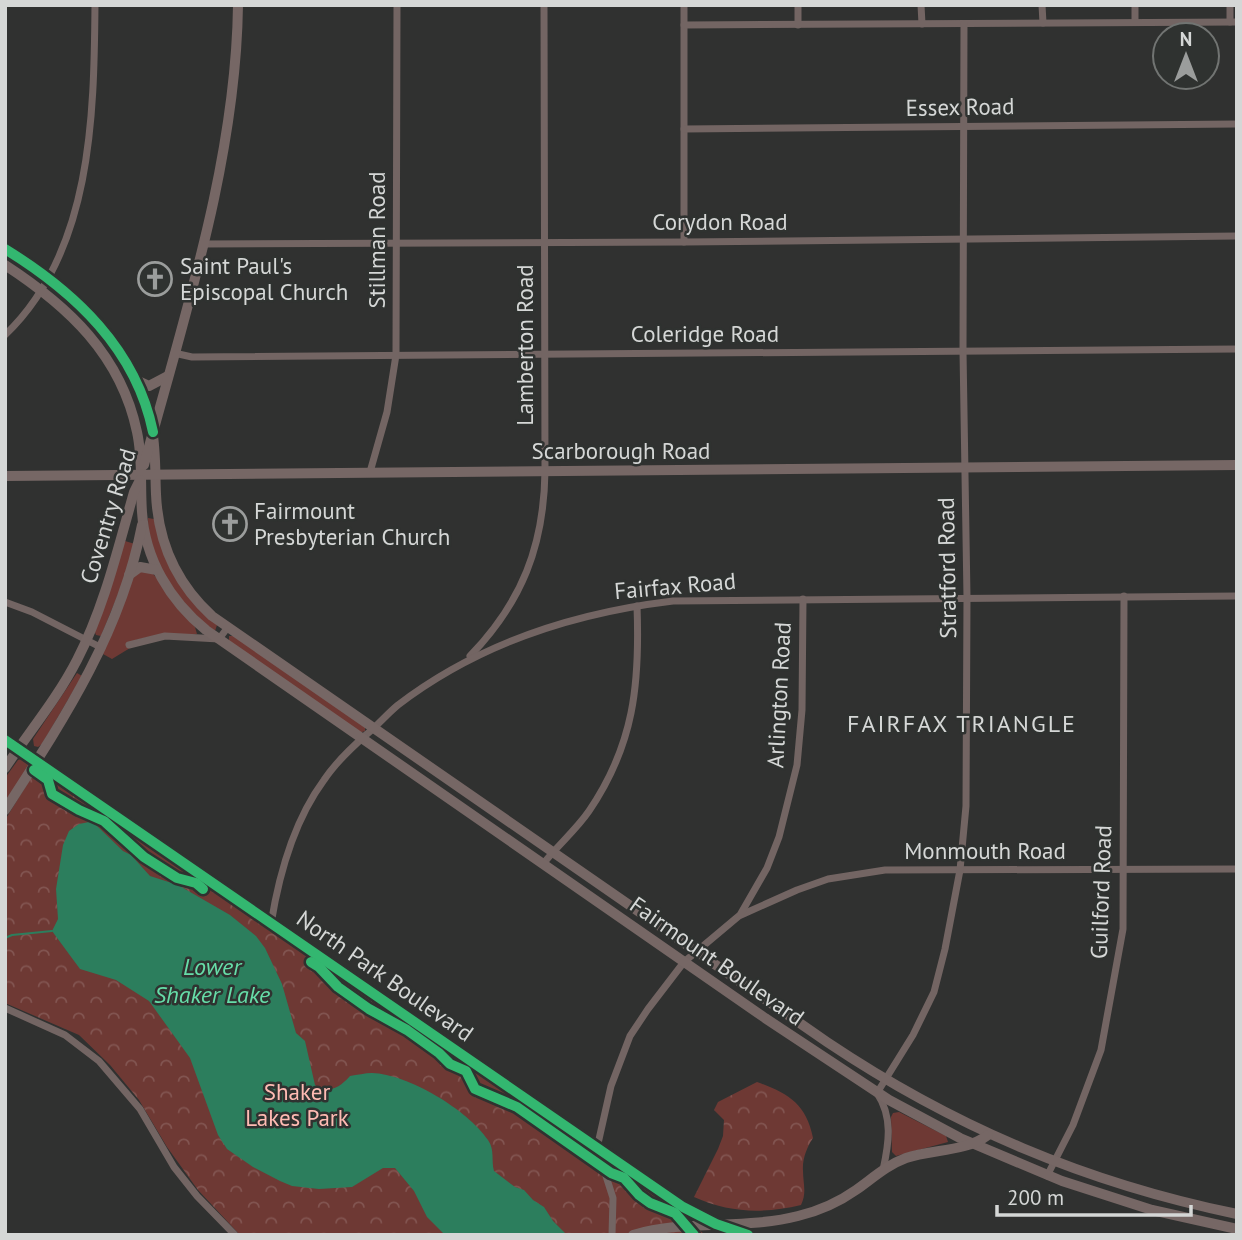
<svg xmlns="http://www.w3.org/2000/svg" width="1242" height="1240" font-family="'PT Sans',sans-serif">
  <defs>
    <pattern id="forest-crowns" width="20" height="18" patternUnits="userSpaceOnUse" patternTransform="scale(1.75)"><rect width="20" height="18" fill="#6e3934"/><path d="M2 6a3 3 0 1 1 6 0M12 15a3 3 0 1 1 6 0" fill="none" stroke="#825551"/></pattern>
  </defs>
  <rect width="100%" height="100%" fill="#303130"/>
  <g fill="#6e3934">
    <path d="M 148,518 L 154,519 L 160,544 L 217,625 L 215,631 C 182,608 147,560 148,518 Z"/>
    <path d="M 125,541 L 135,544 L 128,570 L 101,636 L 96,635 L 94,630 Z"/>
    <path d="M 145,571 L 153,574 L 158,579 L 195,627 L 197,634 C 173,636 152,633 128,643 L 130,648 L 112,659 L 103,654 L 134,576 L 138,572 Z"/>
    <path d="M 229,636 L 234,636 L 365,727 L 365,731 L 359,733 L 229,644 Z"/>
    <path d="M 77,673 L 82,676 L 42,744 L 38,747 L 34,746 L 33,739 Z"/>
    <path d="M 21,759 L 29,765 L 5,804 L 5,778 L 18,760 Z"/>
    <path d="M 899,1112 L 946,1136 L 948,1142 L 896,1156 L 892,1152 L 891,1117 L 893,1113 Z"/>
  </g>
  <g fill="url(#forest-crowns)">
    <path d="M 39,772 L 65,787 L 590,1151 C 600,1165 604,1159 616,1168 C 647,1189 677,1210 705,1235 L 240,1235 L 198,1190 L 167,1147 L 139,1100 L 110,1065 L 79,1035 L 5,1003 L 5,820 L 34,773 Z"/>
    <path d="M 757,1082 C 787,1093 806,1103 813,1138 C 807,1147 802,1159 803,1171 C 803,1183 807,1193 801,1205 C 763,1214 730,1213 694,1197 L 718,1149 L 723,1136 L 724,1120 L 714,1110 L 718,1102 Z"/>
  </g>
  <path fill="#2c7e5d" d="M 89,822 L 95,824 L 123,851 L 131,855 L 150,876 L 178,885 L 230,915 L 256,936 L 265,948 L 282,984 L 296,1033 L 305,1041 L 315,1085 L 323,1091 C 336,1089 342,1085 350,1076 C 357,1075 365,1073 372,1073 C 408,1074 468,1110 488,1140 C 495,1150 491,1160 494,1171 L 515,1187 L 524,1190 L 533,1200 L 544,1207 L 553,1221 L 567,1235 L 445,1235 L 427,1217 L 414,1191 L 395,1168 L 383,1168 L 352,1187 L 319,1189 L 292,1186 L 280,1181 L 253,1167 L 227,1149 L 218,1135 L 190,1058 L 149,1001 L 116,980 L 80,969 L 52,931 L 58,919 L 56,889 L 63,845 L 69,831 L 79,824 Z"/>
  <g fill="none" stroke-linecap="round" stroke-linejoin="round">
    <path stroke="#2c7e5d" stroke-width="2" d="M 5,938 L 12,935 L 52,931"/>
    <g stroke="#736563" stroke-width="7">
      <path d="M 684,5 L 684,242"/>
      <path d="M 798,5 L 798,25"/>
      <path d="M 921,5 L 922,24"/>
      <path d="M 1042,5 L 1043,23"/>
      <path d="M 1135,5 L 1135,22"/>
      <path d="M 1230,5 L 1230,22"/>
      <path d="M 684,25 L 1237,22"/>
      <path d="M 684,129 L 1237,124"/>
      <path d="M 203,244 L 684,242 L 1237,236"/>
      <path d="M 5,335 C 92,252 94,116 95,5"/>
      <path d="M 174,353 L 192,357 L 1237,349"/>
      <path d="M 370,472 L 387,412 L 396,355 L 397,5"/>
      <path d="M 5,602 L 32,612 L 102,648"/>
      <path d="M 129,645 L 165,636 L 219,639 L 228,627"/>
      <path d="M 470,656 C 522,602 544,546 545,471 L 544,5"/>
      <path d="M 543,864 C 557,846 576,830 589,811 C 634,745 640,684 637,606"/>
      <path d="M 741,915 L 797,890 L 828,879 L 885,870 L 1237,869"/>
      <path d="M 271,924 C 279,874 293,822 324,780 C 336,762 351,748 367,734 C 378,725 387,714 398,705 C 479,643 573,613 673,601 L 1237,596"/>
      <path d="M 5,1008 L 65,1035 L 99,1061 L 140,1109 L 174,1167 L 197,1196 L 235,1235"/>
      <path d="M 883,1170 C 889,1143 893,1117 877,1093 L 913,1035 L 934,992 L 945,949 L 960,870 L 966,806 L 967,597 L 963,351 L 964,24"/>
      <path d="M 1047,1176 L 1073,1125 L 1101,1050 L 1123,929 L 1124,596"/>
      <path d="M 723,1227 L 748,1235"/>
      <path d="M 612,1235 L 613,1198 L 597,1148 L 611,1086 L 630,1036 L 648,1009 L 684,962 L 740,915 L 767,868 L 779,837 L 797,765 L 802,710 L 803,599"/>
    </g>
    <g stroke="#766765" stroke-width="10">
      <path d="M 5,249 C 64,286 115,329 140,395 C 145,406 150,418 152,430 C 156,451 155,473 156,494 C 158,543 176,583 212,616 L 827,1042 C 954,1127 1086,1183 1237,1214"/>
      <path d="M 5,265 C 68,306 121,355 137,432 C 143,459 140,484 142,512 C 145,559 170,601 206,630 L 765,1018 L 889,1100 L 960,1138 L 1062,1181 L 1152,1210 L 1237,1229"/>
      <path d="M 134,379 L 149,386 L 168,376"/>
      <path d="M 144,465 C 184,317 236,160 238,5"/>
      <path d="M 5,476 L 1237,465"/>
      <path d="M 129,575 L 140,567 L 157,570"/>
      <path d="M 5,740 L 683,1207 L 716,1224"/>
      <path d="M 5,768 C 29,732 57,699 77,660 C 104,608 118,548 134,492 L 140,480"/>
      <path d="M 5,810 C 64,719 121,633 142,525"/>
      <path d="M 633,1235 C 686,1219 744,1230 798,1216 C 819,1211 839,1202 856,1190 C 873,1178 887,1165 906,1158 C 932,1149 966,1152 988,1135"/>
    </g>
    <g stroke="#2f3230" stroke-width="15">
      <g id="cycleway">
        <path d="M 5,249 C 75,292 136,349 153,432"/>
        <path d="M 5,740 L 683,1207 L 716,1224 L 748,1235"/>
        <path d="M 34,770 L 48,780 L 52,794 L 79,810 L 104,821 L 144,857 L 177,878 L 196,883 L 203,889"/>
        <path d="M 311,962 L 319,967 L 338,987 L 369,1009 L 407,1030 L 439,1053 L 450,1064 L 466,1071 L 475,1089 L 517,1107 L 611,1173 L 624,1178 L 639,1195 L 650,1203 L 675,1213 L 694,1235"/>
      </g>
    </g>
    <use href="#cycleway" stroke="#33b770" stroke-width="10"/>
  </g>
  <defs>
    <g id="church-ring" transform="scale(1.75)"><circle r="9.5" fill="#2f3230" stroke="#9b9d9c" stroke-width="1.5"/><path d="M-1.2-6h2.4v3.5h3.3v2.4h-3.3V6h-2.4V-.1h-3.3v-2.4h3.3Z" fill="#9b9d9c"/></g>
  </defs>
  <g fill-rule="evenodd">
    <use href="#church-ring" x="155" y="279"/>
    <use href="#church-ring" x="230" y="524"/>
  </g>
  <g text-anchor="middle" stroke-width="5" stroke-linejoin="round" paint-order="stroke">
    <g font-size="23" fill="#d5d7d6" stroke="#2f3230">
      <text transform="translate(960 107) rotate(-1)" y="8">Essex Road</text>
      <text x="720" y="230">Corydon Road</text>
      <text transform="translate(377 240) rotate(-90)" y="8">Stillman Road</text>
      <text x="705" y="342">Coleridge Road</text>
      <text transform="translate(525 345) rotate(-90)" y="8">Lamberton Road</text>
      <text x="621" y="459">Scarborough Road</text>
      <text transform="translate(108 516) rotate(-73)" y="8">Coventry Road</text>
      <text transform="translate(947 568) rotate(-91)" y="8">Stratford Road</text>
      <text transform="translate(675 586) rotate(-5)" y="8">Fairfax Road</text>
      <text transform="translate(779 695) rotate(-87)" y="8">Arlington Road</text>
      <text x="985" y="859">Monmouth Road</text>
      <text transform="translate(1101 892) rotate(-88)" y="8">Guilford Road</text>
      <text transform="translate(717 961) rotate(35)" y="8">Fairmount Boulevard</text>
      <text transform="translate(385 976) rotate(35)" y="8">North Park Boulevard</text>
    </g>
    <g font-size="23" fill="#d5d7d6" stroke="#2f3230" text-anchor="start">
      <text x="180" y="274">Saint Paul's<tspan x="180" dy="26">Episcopal Church</tspan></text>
      <text x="254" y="519">Fairmount<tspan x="254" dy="26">Presbyterian Church</tspan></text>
    </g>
    <g font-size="23" fill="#ffbbb3" stroke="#2f3230">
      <text x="297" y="1100">Shaker<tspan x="297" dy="26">Lakes Park</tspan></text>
    </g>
    <g font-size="24" letter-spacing="2" fill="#d5d7d6" stroke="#2f3230">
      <text x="962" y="732">FAIRFAX TRIANGLE</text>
    </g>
    <g font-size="24" font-style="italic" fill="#66dda8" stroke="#2f3230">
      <text x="212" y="975">Lower<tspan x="212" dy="28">Shaker Lake</tspan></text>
    </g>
  </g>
  <rect width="1242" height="1240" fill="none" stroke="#d5d7d6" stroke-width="14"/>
  <g transform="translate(1186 56)"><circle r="33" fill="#2f3230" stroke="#717472" stroke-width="2"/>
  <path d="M0-5L12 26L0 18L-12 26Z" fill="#9b9d9c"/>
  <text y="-10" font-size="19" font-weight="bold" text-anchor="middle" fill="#d5d7d6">N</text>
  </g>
  <path d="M997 1205v10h194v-10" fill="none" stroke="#d5d7d6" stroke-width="3.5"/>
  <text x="1007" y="1205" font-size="21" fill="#d5d7d6" stroke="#2f3230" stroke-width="5" paint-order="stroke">200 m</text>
</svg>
